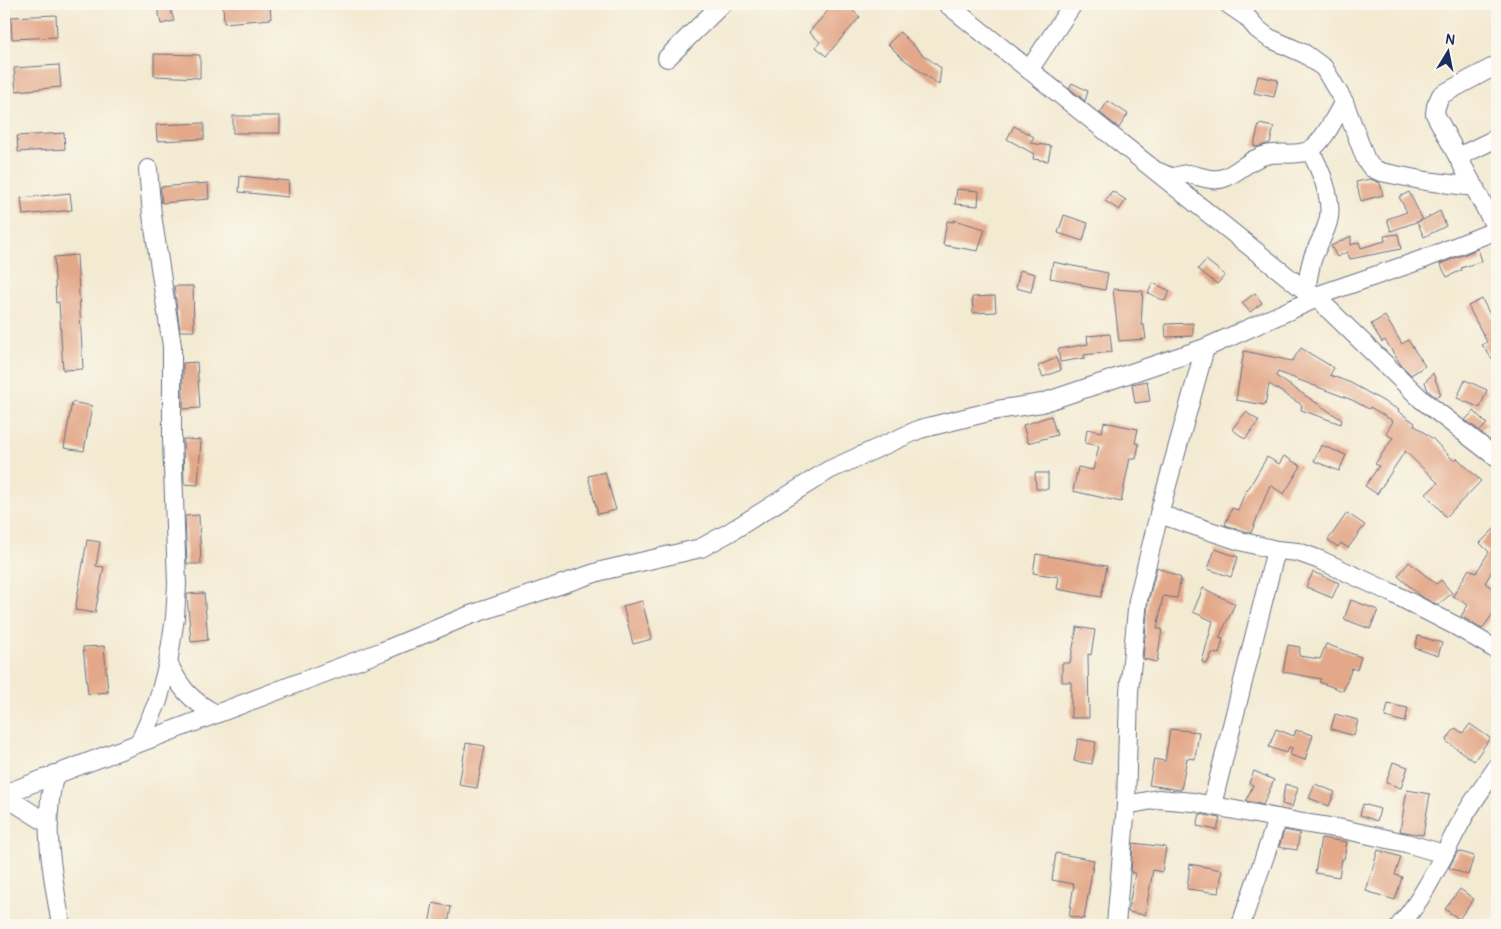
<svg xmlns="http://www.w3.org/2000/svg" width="1501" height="929" font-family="Pangolin,sans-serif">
  <rect width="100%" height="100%" fill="#fbf7ec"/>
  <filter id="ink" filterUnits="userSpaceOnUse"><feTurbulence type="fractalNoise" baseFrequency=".02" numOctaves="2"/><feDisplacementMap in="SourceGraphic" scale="10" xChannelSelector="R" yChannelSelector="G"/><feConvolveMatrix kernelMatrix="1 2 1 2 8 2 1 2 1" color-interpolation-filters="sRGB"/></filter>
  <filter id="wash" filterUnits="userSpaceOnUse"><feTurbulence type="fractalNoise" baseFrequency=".0096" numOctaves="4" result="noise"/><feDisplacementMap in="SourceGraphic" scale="20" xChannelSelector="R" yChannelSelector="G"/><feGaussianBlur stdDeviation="1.12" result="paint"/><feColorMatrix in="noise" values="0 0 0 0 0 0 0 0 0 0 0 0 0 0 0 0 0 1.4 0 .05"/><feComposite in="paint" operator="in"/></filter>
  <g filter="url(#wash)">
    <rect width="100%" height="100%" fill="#f3ead2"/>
    <g id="blocks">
      <g fill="#e3a889">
        <path d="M 223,4 L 270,4 L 271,19 L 224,23 Z"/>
        <path d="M 834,4 L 845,4 L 860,17 L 826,56 L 816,47 L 820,42 L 809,32 Z"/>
        <path d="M 170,7 L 174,21 L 161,24 L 158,9 Z"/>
        <path d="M 56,15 L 57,37 L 12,39 L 11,17 Z"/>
        <path d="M 900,32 L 922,54 L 941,68 L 939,85 L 901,57 L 888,44 Z"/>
        <path d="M 154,54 L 200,55 L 200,78 L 154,76 Z"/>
        <path d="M 59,65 L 61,87 L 16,91 L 14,68 Z"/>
        <path d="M 1258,76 L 1278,80 L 1274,97 L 1254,93 Z"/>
        <path d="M 1072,83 L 1088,91 L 1085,101 L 1069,88 Z"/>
        <path d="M 1108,101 L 1128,114 L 1119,128 L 1100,113 Z"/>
        <rect x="233" y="116" width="47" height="17"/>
        <path d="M 204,123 L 204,139 L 157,141 L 156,125 Z"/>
        <path d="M 1259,124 L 1274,127 L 1270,143 L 1257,147 L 1254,146 Z"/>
        <path d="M 1014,126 L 1034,137 L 1030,143 L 1051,146 L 1048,161 L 1033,159 L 1034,154 L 1007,139 Z"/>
        <path d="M 64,133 L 65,149 L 18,152 L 17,136 Z"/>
        <path d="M 240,176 L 289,181 L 288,197 L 239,192 Z"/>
        <path d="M 1370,179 L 1380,183 L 1383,195 L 1361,201 L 1356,182 Z"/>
        <path d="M 208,183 L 209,199 L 162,203 L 160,187 Z"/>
        <path d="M 957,189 L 979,191 L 978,206 L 955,204 Z"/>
        <path d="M 1112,191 L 1126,200 L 1119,210 L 1105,201 Z"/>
        <path d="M 1409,192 L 1423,220 L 1440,211 L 1446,226 L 1424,237 L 1417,222 L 1422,220 L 1391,231 L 1387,219 L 1407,212 L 1399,197 Z"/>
        <path d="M 70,193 L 72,210 L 23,215 L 21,198 Z"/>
        <path d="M 1064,215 L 1088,223 L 1083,241 L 1058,233 Z"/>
        <path d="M 954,220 L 985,229 L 978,251 L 943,245 L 947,221 L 954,222 Z"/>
        <path d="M 1398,234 L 1401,249 L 1350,259 L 1347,252 L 1337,257 L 1331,246 L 1351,236 L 1351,245 L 1359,242 L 1361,248 L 1385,241 L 1384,236 Z"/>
        <path d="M 1478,249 L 1482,261 L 1461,268 L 1462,270 L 1447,277 L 1440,264 Z"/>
        <path d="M 77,255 L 83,369 L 63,370 L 59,302 L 56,303 L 54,257 Z"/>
        <path d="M 1206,260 L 1225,275 L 1217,284 L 1198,269 Z"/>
        <path d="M 1053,262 L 1108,273 L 1105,290 L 1082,286 L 1082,284 L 1050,278 Z"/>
        <path d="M 1020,270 L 1035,274 L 1031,292 L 1016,288 Z"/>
        <path d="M 1153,283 L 1170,291 L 1165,301 L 1148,293 Z"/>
        <path d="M 174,286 L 193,286 L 194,331 L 180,331 Z"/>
        <path d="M 1113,289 L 1143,291 L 1141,325 L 1144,325 L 1146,339 L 1119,341 Z"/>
        <path d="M 1255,293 L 1262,303 L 1250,312 L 1242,303 Z"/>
        <path d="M 995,296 L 996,312 L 973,313 L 972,297 Z"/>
        <path d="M 1482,299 L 1497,328 L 1497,365 L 1482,345 L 1487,342 L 1468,306 Z"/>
        <path d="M 1385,316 L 1402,344 L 1408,340 L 1425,366 L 1411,375 L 1401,365 L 1385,340 L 1382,342 L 1371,324 Z"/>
        <path d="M 1193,323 L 1193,336 L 1166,337 L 1165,324 Z"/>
        <path d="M 1110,334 L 1112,352 L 1084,355 L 1085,358 L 1060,362 L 1058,349 L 1088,344 L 1087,336 Z"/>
        <path d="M 1301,348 L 1334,368 L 1330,375 L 1351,383 L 1399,410 L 1398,411 L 1415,423 L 1414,425 L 1433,439 L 1454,461 L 1457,458 L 1481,481 L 1446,517 L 1426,494 L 1438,483 L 1405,451 L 1377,494 L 1365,486 L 1379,466 L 1375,464 L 1393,438 L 1386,434 L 1393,421 L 1370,407 L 1369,409 L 1352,400 L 1278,372 L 1276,376 L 1342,420 L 1341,424 L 1301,410 L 1302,405 L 1269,384 L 1265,405 L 1236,400 L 1244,351 L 1292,361 Z"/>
        <path d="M 1056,358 L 1061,370 L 1043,377 L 1038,366 Z"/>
        <path d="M 197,362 L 200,408 L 183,409 L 183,363 Z"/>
        <path d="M 1433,373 L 1441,395 L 1436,397 L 1428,391 L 1425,382 Z"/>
        <path d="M 1465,380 L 1487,390 L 1480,408 L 1457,398 Z"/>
        <path d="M 1147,381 L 1150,401 L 1135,403 L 1132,384 Z"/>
        <path d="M 72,402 L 92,406 L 84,451 L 64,448 Z"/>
        <path d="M 1474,411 L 1487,424 L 1480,431 L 1465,420 Z"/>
        <path d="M 1246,412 L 1259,421 L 1245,439 L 1232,429 Z"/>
        <path d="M 1051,416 L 1057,435 L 1028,443 L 1023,425 Z"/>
        <path d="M 1104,422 L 1138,429 L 1135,443 L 1139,444 L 1136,459 L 1130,458 L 1121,502 L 1073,491 L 1078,467 L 1093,470 L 1099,446 L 1085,443 L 1087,429 L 1102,432 Z"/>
        <path d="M 183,439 L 201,440 L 198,485 L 184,484 Z"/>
        <path d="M 1321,445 L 1346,455 L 1339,471 L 1314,461 Z"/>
        <path d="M 1284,456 L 1301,466 L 1284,494 L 1270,485 L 1251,533 L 1225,525 L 1232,508 L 1238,510 L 1246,490 L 1247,491 L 1267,457 L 1279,464 Z"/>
        <path d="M 605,472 L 616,510 L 598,514 L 588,476 Z"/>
        <path d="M 1035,473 L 1048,473 L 1048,489 L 1036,489 Z"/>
        <path d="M 1347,513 L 1365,525 L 1348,548 L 1341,543 L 1338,547 L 1328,540 Z"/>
        <path d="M 199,515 L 201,564 L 187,564 L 185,516 Z"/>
        <path d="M 1497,526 L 1497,563 L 1485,583 L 1497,592 L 1497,608 L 1482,629 L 1461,616 L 1468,605 L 1453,596 L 1469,569 L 1476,573 L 1489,552 L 1480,543 Z"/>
        <path d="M 87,540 L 100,542 L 96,566 L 104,567 L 95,613 L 75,610 Z"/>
        <path d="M 1215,549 L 1238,557 L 1231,577 L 1208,569 Z"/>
        <path d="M 1036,554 L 1107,566 L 1101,597 L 1057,589 L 1059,577 L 1033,573 Z"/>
        <path d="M 1409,562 L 1436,584 L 1441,580 L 1452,593 L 1438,605 L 1420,596 L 1398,576 Z"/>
        <path d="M 1157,567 L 1181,578 L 1177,598 L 1163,596 L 1157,629 L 1162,629 L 1157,662 L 1143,659 L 1148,602 Z"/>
        <path d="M 1313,572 L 1339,583 L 1332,598 L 1306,587 Z"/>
        <path d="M 1203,588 L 1235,604 L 1219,638 L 1223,639 L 1219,654 L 1212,653 L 1207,664 L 1202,662 L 1213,621 L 1193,612 Z"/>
        <path d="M 204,593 L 208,640 L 191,642 L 187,594 Z"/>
        <path d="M 1351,600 L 1378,610 L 1370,629 L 1344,619 Z"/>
        <path d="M 642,601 L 652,639 L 633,644 L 623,606 Z"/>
        <path d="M 1077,627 L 1095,630 L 1091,655 L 1088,654 L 1089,718 L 1071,718 L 1071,682 L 1062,682 L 1062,663 L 1070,663 Z"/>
        <path d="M 1418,636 L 1442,643 L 1438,656 L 1415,648 Z"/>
        <path d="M 1326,644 L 1361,657 L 1357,670 L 1352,668 L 1343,691 L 1319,682 L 1321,679 L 1283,672 L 1288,645 L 1300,647 L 1299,656 L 1320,659 Z"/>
        <path d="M 104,646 L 108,692 L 88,694 L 83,647 Z"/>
        <path d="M 1388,704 L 1408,708 L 1405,722 L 1385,717 Z"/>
        <path d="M 1335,714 L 1358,720 L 1354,736 L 1331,729 Z"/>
        <path d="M 1470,724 L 1490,738 L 1474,761 L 1446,741 L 1455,728 L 1463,733 Z"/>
        <path d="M 1170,729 L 1199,732 L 1195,759 L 1187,758 L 1181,790 L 1149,785 L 1154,759 L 1165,761 Z"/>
        <path d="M 1276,729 L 1294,736 L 1296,730 L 1313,735 L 1305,760 L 1290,755 L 1292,748 L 1289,747 L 1286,753 L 1269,747 Z"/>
        <path d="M 1078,739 L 1096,742 L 1092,764 L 1074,761 Z"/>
        <path d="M 466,743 L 485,746 L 477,788 L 459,785 Z"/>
        <path d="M 1393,762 L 1408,767 L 1401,788 L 1386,783 Z"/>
        <path d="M 1254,771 L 1274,780 L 1263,805 L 1246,801 L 1253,785 L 1249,783 Z"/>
        <path d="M 1285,784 L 1298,788 L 1292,807 L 1282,804 Z"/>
        <path d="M 1315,784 L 1335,792 L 1329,806 L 1309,798 Z"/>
        <path d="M 1407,790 L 1430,794 L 1423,835 L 1400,831 Z"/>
        <path d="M 1363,804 L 1380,809 L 1377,821 L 1360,815 Z"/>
        <path d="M 1200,814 L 1220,818 L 1217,830 L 1197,826 Z"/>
        <path d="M 1284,830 L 1300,833 L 1297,850 L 1279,847 Z"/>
        <path d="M 1321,838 L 1347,842 L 1344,859 L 1342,859 L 1339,877 L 1315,873 Z"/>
        <path d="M 1133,843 L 1166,847 L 1162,872 L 1153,870 L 1145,915 L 1128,912 L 1135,873 L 1131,873 Z"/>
        <path d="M 1378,850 L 1401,857 L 1395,875 L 1402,877 L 1395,900 L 1366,891 Z"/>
        <path d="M 1458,851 L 1474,856 L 1468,875 L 1449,868 Z"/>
        <path d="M 1056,853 L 1094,860 L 1084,919 L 1069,916 L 1074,884 L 1052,880 Z"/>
        <path d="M 1190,864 L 1222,870 L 1219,893 L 1187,889 Z"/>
        <path d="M 1460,889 L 1474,899 L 1459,919 L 1445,909 Z"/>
        <path d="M 433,903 L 451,907 L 448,925 L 429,925 Z"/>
      </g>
    </g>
  </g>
  <g filter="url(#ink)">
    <use href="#blocks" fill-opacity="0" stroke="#677087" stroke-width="1"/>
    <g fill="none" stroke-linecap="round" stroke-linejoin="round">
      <g stroke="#677087" stroke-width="20">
        <g id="minor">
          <path d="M 947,4 L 1313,297 L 1317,298 L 1422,400 L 1497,458"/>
          <path d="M 1228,4 L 1247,17 L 1257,29 L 1269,38 L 1305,54 L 1324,68 L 1344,102 L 1366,160 L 1372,168 L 1381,172 L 1426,181 L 1475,187"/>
          <path d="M 667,58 L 722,4"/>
          <path d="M 1029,70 L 1073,4"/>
          <path d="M 1458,157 L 1497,138"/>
          <path d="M 1159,172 C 1164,174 1169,177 1174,177 C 1179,176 1183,174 1189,174 C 1201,176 1214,183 1226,177 C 1240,171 1251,158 1266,155 C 1281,151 1302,158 1314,147 C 1327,136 1335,116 1344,102"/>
          <path d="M 1306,291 C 1308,280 1309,268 1313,257 C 1318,244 1327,231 1329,217 C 1332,195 1320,169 1310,150"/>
          <path d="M 1313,297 L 1424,259 L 1497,230 L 1435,114 L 1436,106 L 1441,95 L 1497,65"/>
          <path d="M 1159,514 L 1240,541 L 1276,550 L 1298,552 L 1320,560 L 1390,592 L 1456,626 L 1497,650"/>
          <path d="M 168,663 C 181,689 190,700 216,714"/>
          <path d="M 140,741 L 158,701 L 168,663 L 175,618 L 177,584 L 172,439 L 172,346 L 152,215 L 148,169"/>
          <path d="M 55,774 C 41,823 53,876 61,925"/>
          <path d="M 4,794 L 383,651 L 470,615 L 601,571 L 701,548 L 730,532 L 829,470 L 920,429 L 997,410 L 1042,403 L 1205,348 L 1317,298"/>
          <path d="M 4,799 L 17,804 L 49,824"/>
          <path d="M 1126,805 L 1158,799 L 1193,802 L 1303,823 L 1342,829 L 1406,843 L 1444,854"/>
          <path d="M 1212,805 L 1276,550"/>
          <path d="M 1116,925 L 1126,805 L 1129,692 L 1138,600 L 1159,514 L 1205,348"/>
          <path d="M 1241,925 C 1252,889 1267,854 1277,818"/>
          <path d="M 1400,925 C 1426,895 1442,857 1461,822 C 1471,803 1485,785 1497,767"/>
        </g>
      </g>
      <use href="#minor" stroke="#fff" stroke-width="18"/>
    </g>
  </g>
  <rect width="1501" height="929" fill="none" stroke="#fbf7ec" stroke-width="20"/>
  <g transform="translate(1448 52) rotate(10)" stroke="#fbf7ec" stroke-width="4" paint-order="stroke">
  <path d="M0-4L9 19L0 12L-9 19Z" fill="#1b2f5e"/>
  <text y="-8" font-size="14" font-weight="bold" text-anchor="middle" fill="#1b2f5e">N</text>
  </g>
</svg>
